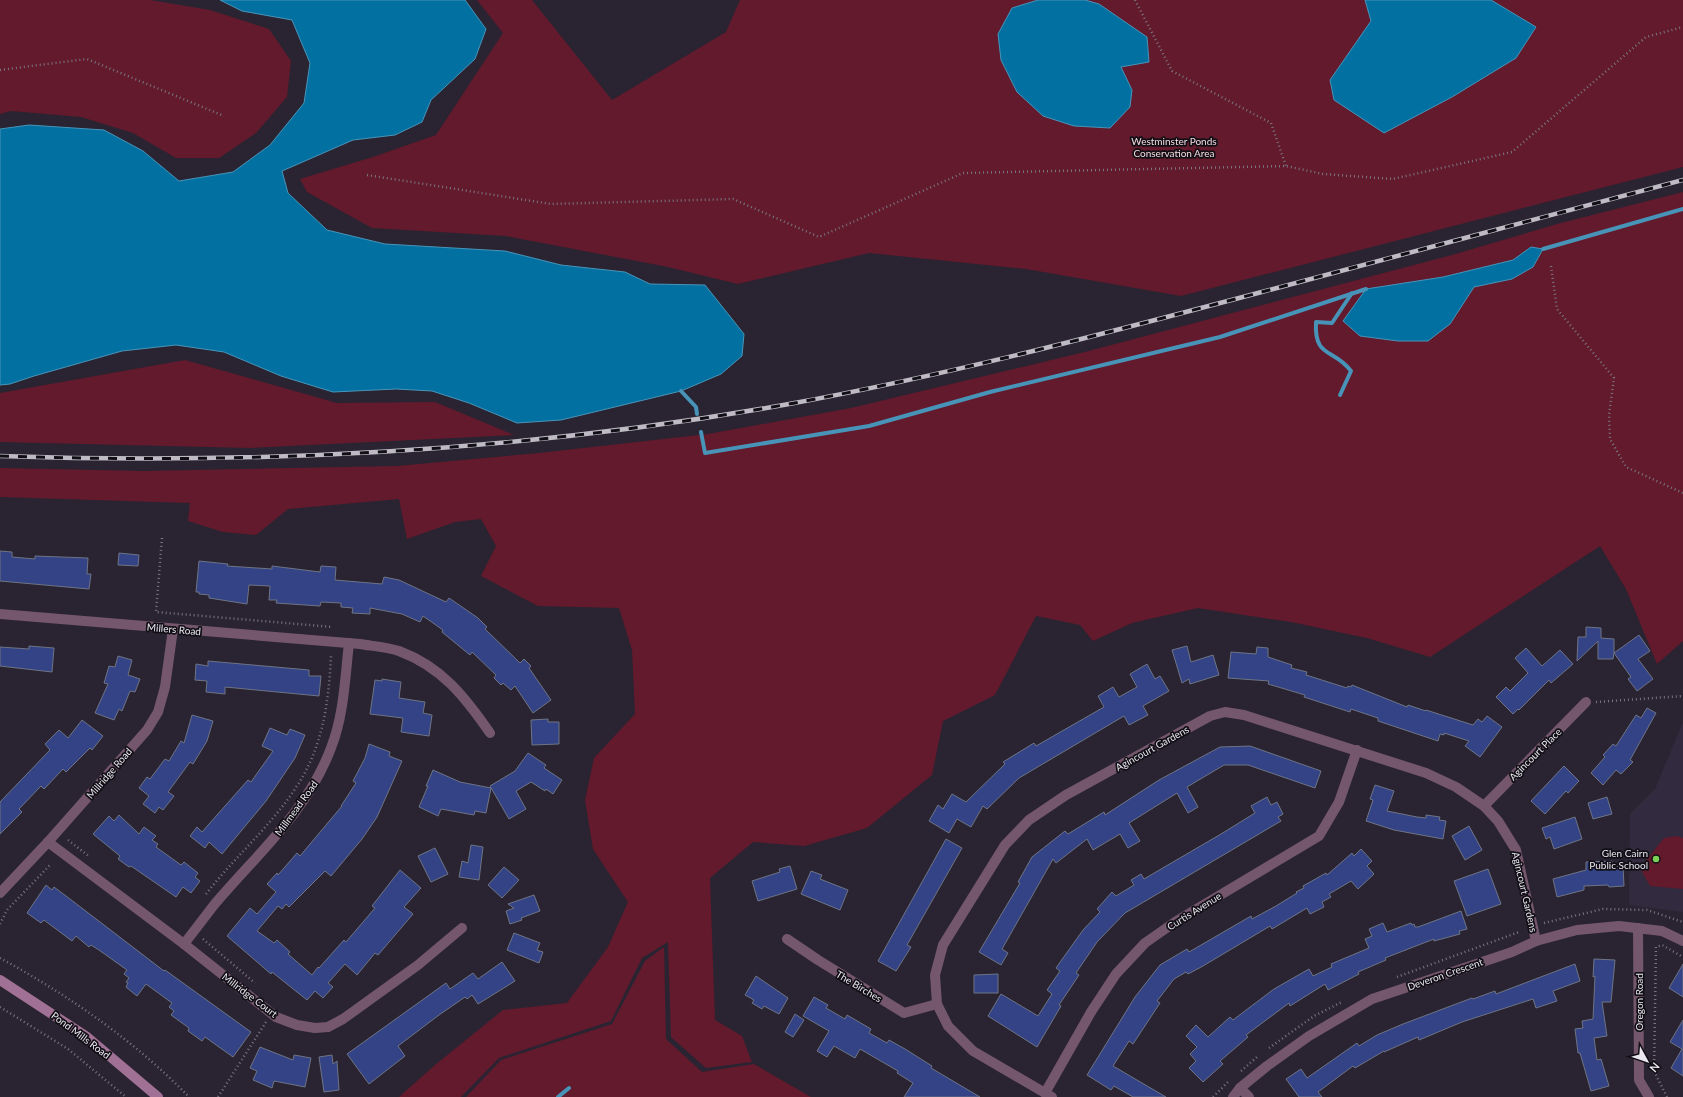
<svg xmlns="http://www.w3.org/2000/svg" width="1683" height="1097" font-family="Lato,sans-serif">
  <rect width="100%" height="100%" fill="#2a2432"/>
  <path fill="#322a3e" d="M 1683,722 L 1683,912 L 1629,905 L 1630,814 L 1655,789 Z"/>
  <g fill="#621a2c">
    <path d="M 0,0 L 150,0 L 210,10 L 269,29 L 291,61 L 287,97 L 256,133 L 219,158 L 176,158 L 133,133 L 81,117 L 11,111 L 0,114 Z"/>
    <path d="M 477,0 L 532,0 L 612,100 L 726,32 L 740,0 L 1683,0 L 1683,167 L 1181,296 L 1026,269 L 869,253 L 738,284 L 668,267 L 506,236 L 372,228 L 307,192 L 300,179 L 373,157 L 436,135 L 503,33 Z"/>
    <path d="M 1683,192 L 1683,641 L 1657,664 L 1626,589 L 1600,546 L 1430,657 L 1367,638 L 1291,622 L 1198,608 L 1132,623 L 1093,641 L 1080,625 L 1036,616 L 995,695 L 943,721 L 932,775 L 867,828 L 804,846 L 753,842 L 710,878 L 715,1020 L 742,1036 L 752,1062 L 706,1068 L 671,1037 L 668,942 L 642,958 L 611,1021 L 499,1058 L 461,1097 L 399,1097 L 435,1065 L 503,1010 L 567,1003 L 608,947 L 628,902 L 593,849 L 585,800 L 594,758 L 635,714 L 632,650 L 619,608 L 538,606 L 481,576 L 496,546 L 481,519 L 455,522 L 407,539 L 399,499 L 288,509 L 256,535 L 223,532 L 188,521 L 190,503 L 0,497 L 0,468 L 144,471 L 397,466 L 539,453 L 708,434 L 851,408 L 1085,352 L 1452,255 L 1557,224 Z"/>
    <path d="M 185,360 L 337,403 L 435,402 L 514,435 L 250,448 L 0,442 L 0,393 Z"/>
    <path d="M 1677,836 L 1683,838 L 1683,889 L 1650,886 L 1640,868 L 1664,838 Z"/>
    <path d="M 664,947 L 666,1039 L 702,1072 L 754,1064 L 811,1097 L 466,1097 L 501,1060 L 612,1024 L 645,961 Z"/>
  </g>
  <g fill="#0271a1" stroke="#4894b9">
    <path d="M 220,0 L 465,0 L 486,29 L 475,59 L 431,100 L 422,122 L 395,135 L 353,140 L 282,171 L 288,193 L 327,230 L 385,244 L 505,251 L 561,265 L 625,272 L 650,284 L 705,285 L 744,334 L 742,356 L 721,374 L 681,391 L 561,420 L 517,423 L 469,403 L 432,391 L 396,389 L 333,392 L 281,376 L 224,352 L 176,345 L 122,351 L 34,376 L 10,384 L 0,385 L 0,129 L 29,125 L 104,130 L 143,151 L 179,181 L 233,172 L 270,145 L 304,103 L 310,63 L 292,20 L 242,11 Z"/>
    <path d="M 1038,0 L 1085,0 L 1099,4 L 1147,37 L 1149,62 L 1121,67 L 1132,90 L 1130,107 L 1110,128 L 1074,126 L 1043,116 L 1017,92 L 1001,60 L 998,34 L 1012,8 Z"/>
    <path d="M 1365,0 L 1491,0 L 1536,27 L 1516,58 L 1452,97 L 1384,133 L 1334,100 L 1330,80 L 1371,21 Z"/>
    <path d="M 1531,247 L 1543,249 L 1533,267 L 1512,279 L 1474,287 L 1450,324 L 1428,341 L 1398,341 L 1360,336 L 1343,321 L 1366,289 L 1443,277 L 1513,260 Z"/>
  </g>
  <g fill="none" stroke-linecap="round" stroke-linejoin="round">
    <g stroke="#4894b9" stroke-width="4">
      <path d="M 1543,249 L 1683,209"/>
      <path d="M 681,391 L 696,407 L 697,414"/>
      <path d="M 1340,395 L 1351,371 C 1334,348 1314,359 1316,322 L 1332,323 L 1352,293"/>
      <path d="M 701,432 L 705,453 L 869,426 L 990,392 L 1220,337 L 1366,289"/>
      <path d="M 558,1097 L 569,1088"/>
    </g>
  </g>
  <g fill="#334386" stroke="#6e7484">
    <path d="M 0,551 L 12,552 L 12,557 L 35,559 L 35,556 L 88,558 L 87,574 L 91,574 L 89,589 L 0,581 Z"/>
    <path d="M 119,553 L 139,555 L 138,566 L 118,565 Z"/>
    <path d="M 199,561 L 228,564 L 227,566 L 272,569 L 272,566 L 320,572 L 321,566 L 336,567 L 335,580 L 382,584 L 384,577 L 399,580 L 446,602 L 449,598 L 478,618 L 487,627 L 485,629 L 520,663 L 524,659 L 531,666 L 529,668 L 551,700 L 533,713 L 515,686 L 511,690 L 503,683 L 501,685 L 494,678 L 496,675 L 472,652 L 470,655 L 442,632 L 443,630 L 423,616 L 420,622 L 402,614 L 370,608 L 370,614 L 352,613 L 353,608 L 341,607 L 341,603 L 321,602 L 320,606 L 276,603 L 277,600 L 269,600 L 270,586 L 249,585 L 247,604 L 209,598 L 209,595 L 199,594 L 199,592 L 196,592 Z"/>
    <path d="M 1586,627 L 1601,628 L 1601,638 L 1614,639 L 1614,653 L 1639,635 L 1650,651 L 1638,659 L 1653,679 L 1637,691 L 1628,679 L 1631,677 L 1614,653 L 1613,659 L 1598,659 L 1598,641 L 1577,661 L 1578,637 L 1586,637 Z"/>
    <path d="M 29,646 L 54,648 L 52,672 L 0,666 L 0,647 L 29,649 Z"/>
    <path d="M 1187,646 L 1191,662 L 1213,655 L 1219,675 L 1190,684 L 1189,679 L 1182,683 L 1172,650 Z"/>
    <path d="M 1257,647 L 1268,648 L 1268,657 L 1292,665 L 1291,668 L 1307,672 L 1306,675 L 1347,688 L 1348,686 L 1351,687 L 1352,685 L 1407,707 L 1408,705 L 1426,711 L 1426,710 L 1473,725 L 1478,719 L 1482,722 L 1487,716 L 1502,727 L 1480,757 L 1465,746 L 1469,741 L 1444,733 L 1444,735 L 1440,734 L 1438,741 L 1378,721 L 1378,718 L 1351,709 L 1350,712 L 1304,697 L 1305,695 L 1268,684 L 1269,681 L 1228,678 L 1231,652 L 1256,654 Z"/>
    <path d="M 1526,648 L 1542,666 L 1560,650 L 1573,664 L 1551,683 L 1549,680 L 1519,710 L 1518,709 L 1513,714 L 1496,697 L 1506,687 L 1510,691 L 1528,673 L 1515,658 Z"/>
    <path d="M 118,656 L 132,660 L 128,675 L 140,679 L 135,692 L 130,691 L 122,711 L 119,709 L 114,720 L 95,713 L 108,684 L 104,683 L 109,666 L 115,667 Z"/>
    <path d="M 208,661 L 309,670 L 309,676 L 321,676 L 319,696 L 225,687 L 225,694 L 206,692 L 207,681 L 195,680 L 196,664 L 208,666 Z"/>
    <path d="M 1147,664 L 1155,679 L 1160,676 L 1169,691 L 1143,706 L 1148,715 L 1129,725 L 1124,716 L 1019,778 L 987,809 L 983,806 L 971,827 L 957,819 L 949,833 L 929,821 L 938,805 L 943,809 L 952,794 L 966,802 L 1005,764 L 1003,762 L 1034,743 L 1036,746 L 1104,707 L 1098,696 L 1113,687 L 1119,697 L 1137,687 L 1130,674 Z"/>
    <path d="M 382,679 L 401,682 L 399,698 L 425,702 L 423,713 L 432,715 L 429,736 L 401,732 L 403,718 L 370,714 L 375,680 L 382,681 Z"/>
    <path d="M 1647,708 L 1656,713 L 1630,760 L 1633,762 L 1621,774 L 1616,770 L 1603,785 L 1591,773 L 1605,757 L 1603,755 L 1613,744 L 1616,746 L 1636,715 L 1641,718 Z"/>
    <path d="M 192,715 L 213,721 L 207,741 L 193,764 L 190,762 L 168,792 L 174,796 L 163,810 L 159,807 L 155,813 L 143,804 L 149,796 L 139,788 L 147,777 L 150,779 L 165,759 L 169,761 L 181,741 L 184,743 Z"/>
    <path d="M 548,719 L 548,722 L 559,722 L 559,744 L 532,745 L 531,720 Z"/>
    <path d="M 82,720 L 103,736 L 92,750 L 90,748 L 66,772 L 63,769 L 44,789 L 41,786 L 19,809 L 22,812 L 0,834 L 0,802 L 50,750 L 45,744 L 59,730 L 68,738 Z"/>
    <path d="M 270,728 L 287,735 L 290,729 L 305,735 L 295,758 L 266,801 L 222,854 L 209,842 L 205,848 L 190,836 L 197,827 L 202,832 L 248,780 L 251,782 L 273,751 L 262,746 Z"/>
    <path d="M 369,744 L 390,752 L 389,756 L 402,761 L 377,817 L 362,839 L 331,876 L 325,871 L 289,907 L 286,904 L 282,909 L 278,906 L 257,931 L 274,943 L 277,940 L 290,952 L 288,954 L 312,975 L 318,967 L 319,968 L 344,940 L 346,942 L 375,908 L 372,906 L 400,870 L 421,888 L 404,907 L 413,914 L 378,955 L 375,953 L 357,975 L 345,964 L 328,983 L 333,987 L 323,998 L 315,991 L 307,1000 L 272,972 L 271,974 L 227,936 L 250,908 L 257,914 L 276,892 L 267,884 L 277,873 L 278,875 L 297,853 L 300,856 L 342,806 L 341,806 L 356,783 L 353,781 L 365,758 Z"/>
    <path d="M 1250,746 L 1321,771 L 1315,788 L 1248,765 L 1224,765 L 1187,787 L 1198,807 L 1188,813 L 1177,793 L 1129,823 L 1140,841 L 1128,848 L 1120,834 L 1093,850 L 1087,839 L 1056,863 L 1053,859 L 1002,949 L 1008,953 L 1001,965 L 979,952 L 1020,883 L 1018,882 L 1032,857 L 1065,831 L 1068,834 L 1104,812 L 1105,815 L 1159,780 L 1220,747 Z"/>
    <path d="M 528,753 L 546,765 L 544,768 L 562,780 L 553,794 L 546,789 L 545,791 L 531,782 L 516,791 L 526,809 L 509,819 L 490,786 L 515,771 Z"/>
    <path d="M 1564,766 L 1579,781 L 1568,793 L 1566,791 L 1545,814 L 1531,801 Z"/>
    <path d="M 433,770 L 460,782 L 491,788 L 486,813 L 475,811 L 474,815 L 441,809 L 438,816 L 419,807 L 428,786 L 426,786 Z"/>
    <path d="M 1375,785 L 1394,791 L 1387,811 L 1417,817 L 1426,818 L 1426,815 L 1440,817 L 1439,820 L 1446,821 L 1443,839 L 1394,830 L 1366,821 L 1373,800 L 1370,799 Z"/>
    <path d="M 1267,797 L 1271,805 L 1277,802 L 1283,814 L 1278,817 L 1281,821 L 1125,913 L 1097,942 L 1076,973 L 1079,975 L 1059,1005 L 1061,1006 L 1037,1047 L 988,1016 L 1001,994 L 1038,1016 L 1052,994 L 1047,990 L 1060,971 L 1056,968 L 1083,930 L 1100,912 L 1097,909 L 1112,892 L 1116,896 L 1134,885 L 1131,880 L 1141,874 L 1144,879 L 1221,834 L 1255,813 L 1251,806 Z"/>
    <path d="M 1607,797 L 1612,814 L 1593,819 L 1588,803 Z"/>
    <path d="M 119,815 L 139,834 L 144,827 L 156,836 L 152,840 L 158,844 L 156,847 L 181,865 L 184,862 L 198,873 L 195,877 L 200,881 L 191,893 L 183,887 L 176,897 L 131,866 L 129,867 L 118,859 L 120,856 L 93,834 L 109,816 L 114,821 Z"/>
    <path d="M 1575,817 L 1582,839 L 1554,849 L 1550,837 L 1546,839 L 1542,828 Z"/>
    <path d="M 1469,826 L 1482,850 L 1465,860 L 1452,836 Z"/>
    <path d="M 946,839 L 962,848 L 907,945 L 911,947 L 896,971 L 878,961 Z"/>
    <path d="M 471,845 L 483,847 L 479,880 L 459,877 L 462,861 L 468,863 Z"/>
    <path d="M 435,848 L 448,874 L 431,882 L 418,856 Z"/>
    <path d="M 1361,849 L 1372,861 L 1367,866 L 1374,874 L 1358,889 L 1351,881 L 1329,894 L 1331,897 L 1322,902 L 1324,907 L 1310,914 L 1307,908 L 1272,929 L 1270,926 L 1203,966 L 1188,974 L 1186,972 L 1174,979 L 1157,1001 L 1160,1003 L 1133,1044 L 1129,1041 L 1113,1066 L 1166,1097 L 1133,1097 L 1114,1086 L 1111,1090 L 1087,1075 L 1135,997 L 1160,965 L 1187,949 L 1189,952 L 1251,916 L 1252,919 L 1276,906 L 1297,893 L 1296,892 L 1304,888 L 1303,886 L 1326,873 L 1327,875 L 1352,853 L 1354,856 Z"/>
    <path d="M 1612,861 L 1612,867 L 1623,866 L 1624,886 L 1609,887 L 1608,885 L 1584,886 L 1584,890 L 1557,897 L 1553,879 L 1586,870 L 1586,862 Z"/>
    <path d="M 790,866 L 797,889 L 758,901 L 752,881 L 780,872 L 779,869 Z"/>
    <path d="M 504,867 L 519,880 L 502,898 L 488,885 Z"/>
    <path d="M 1488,869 L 1501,904 L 1467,916 L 1454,881 Z"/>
    <path d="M 811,871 L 822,875 L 820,879 L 848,890 L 840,910 L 801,894 Z"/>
    <path d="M 46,885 L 52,890 L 54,887 L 70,899 L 164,971 L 165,970 L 251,1032 L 233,1057 L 205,1037 L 202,1041 L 188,1031 L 189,1028 L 171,1015 L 174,1011 L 169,1007 L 172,1003 L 146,984 L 137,996 L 126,987 L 128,983 L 126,982 L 129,978 L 124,974 L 127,970 L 99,950 L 91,945 L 89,947 L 76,936 L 72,941 L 44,920 L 41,923 L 27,913 Z"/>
    <path d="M 534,895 L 540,911 L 521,918 L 522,920 L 510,924 L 506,911 L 514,908 L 508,904 Z"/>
    <path d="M 1461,911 L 1467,929 L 1459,931 L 1460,934 L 1434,941 L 1434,939 L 1385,958 L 1386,960 L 1358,972 L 1359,974 L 1328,990 L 1325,984 L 1290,1006 L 1289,1003 L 1246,1035 L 1248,1037 L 1220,1061 L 1223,1064 L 1203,1082 L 1189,1068 L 1196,1061 L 1190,1054 L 1197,1047 L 1186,1036 L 1196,1025 L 1208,1037 L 1230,1017 L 1233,1020 L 1274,989 L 1309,969 L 1313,976 L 1332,967 L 1331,964 L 1369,948 L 1365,939 L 1372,936 L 1369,929 L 1383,923 L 1387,932 L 1411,923 L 1412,925 L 1414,924 L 1415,927 L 1418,927 Z"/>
    <path d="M 514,933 L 540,943 L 537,950 L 543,952 L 539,963 L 507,950 Z"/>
    <path d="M 1594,959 L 1615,960 L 1611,1002 L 1602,1002 L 1607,1036 L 1594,1038 L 1597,1060 L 1601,1059 L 1609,1086 L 1591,1091 L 1580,1053 L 1578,1053 L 1575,1029 L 1583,1028 L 1582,1021 L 1593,1019 L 1595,976 L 1593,977 Z"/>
    <path d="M 502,962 L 515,981 L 478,1004 L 472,995 L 467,999 L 465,997 L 439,1015 L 398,1046 L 405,1056 L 369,1084 L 347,1054 L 446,983 L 450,989 L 473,973 L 478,979 Z"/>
    <path d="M 1575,964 L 1580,981 L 1553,991 L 1557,1001 L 1536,1008 L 1533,999 L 1462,1022 L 1419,1040 L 1418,1037 L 1384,1052 L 1384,1051 L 1355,1068 L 1353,1066 L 1318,1092 L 1322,1097 L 1299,1097 L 1286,1079 L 1301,1069 L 1307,1078 L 1357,1043 L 1359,1046 L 1377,1035 L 1403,1024 L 1472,998 L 1473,999 L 1495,991 L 1496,994 Z"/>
    <path d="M 1683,964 L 1683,997 L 1669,988 Z"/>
    <path d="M 998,974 L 998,993 L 974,993 L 974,975 Z"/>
    <path d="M 756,976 L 788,998 L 779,1014 L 764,1006 L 762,1009 L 752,1003 L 754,1000 L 745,995 Z"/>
    <path d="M 814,997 L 828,1005 L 826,1008 L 845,1019 L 847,1015 L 871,1029 L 869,1033 L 887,1043 L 889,1040 L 905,1049 L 932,1066 L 931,1068 L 980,1097 L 904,1097 L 913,1083 L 897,1073 L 898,1071 L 860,1049 L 855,1058 L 834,1046 L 827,1057 L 817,1051 L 829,1031 L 803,1016 Z"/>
    <path d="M 795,1014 L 804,1020 L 793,1037 L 785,1032 Z"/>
    <path d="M 1683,1020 L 1683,1076 L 1671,1068 L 1682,1049 L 1670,1042 Z"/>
    <path d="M 260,1047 L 293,1060 L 294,1055 L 311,1058 L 305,1087 L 274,1081 L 272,1088 L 253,1080 L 257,1071 L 250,1068 Z"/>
    <path d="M 332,1055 L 333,1064 L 337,1061 L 339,1090 L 324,1092 L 319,1057 Z"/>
  </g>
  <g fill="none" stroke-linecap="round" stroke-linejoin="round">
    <g stroke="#7a7581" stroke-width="2.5" stroke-dasharray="1 3" stroke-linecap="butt">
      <path d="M 1135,0 L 1172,71 L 1271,123 L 1286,166"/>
      <path d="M 0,70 L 87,59 L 224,116"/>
      <path d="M 367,175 L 551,204 L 733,199 L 819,237 L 963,173 L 1286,166 L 1323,174 L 1393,179 L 1512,152 L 1646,37 L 1683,27"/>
      <path d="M 1551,266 L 1557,309 L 1614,378 L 1609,415 L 1610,439 L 1626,467 L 1683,493"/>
      <path d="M 162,538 L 156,612 L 333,627"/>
      <path d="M 1596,702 L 1683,696"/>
      <path d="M 68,840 L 90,857"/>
      <path d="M 206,894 C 237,854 278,820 303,776 C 324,739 329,697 331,656"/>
      <path d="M 1544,923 L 1603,909 L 1647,910 L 1683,922"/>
      <path d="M 0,924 L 7,910 L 50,865"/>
      <path d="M 203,939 L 255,983"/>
      <path d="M 0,958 C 68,995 135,1041 189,1097"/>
      <path d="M 1397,977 L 1519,932"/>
      <path d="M 0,1007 L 68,1049 L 126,1097"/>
      <path d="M 1269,1048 L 1314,1016 L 1342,1002"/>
      <path d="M 1241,1071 L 1257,1057"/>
      <path d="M 218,1097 L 266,1022"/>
      <path d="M 1213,1097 L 1228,1082"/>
      <path d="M 1667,1097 L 1654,1071 L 1656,947 L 1662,945 L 1683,957"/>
    </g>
    <g stroke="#75576d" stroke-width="10">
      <path d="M 0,614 L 360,644 C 372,646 387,647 399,651 C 442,667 465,697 490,733"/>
      <path d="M 1484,806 L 1586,702"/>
      <path d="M 48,842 L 184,944 L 276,1017 L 297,1025 L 315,1028 L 328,1027 L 343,1019 L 418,965 L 462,928"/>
      <path d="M 0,893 L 48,842 L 147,730 L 158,712 L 165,687 L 173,629"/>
      <path d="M 1638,928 L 1639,1080 L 1649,1097"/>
      <path d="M 787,939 L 818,960 L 904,1013 L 937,1004"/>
      <path d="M 184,944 C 194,931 204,918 214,905 C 257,854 307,812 331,748 C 344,715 345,678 349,643"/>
      <path d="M 1240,1088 L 1249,1097"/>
      <path d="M 1045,1093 L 1091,1012 L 1116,974 L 1145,943 L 1175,922 L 1319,836 L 1339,802 L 1357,750"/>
      <path d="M 1052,1097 L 973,1051 L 948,1026 L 937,1004 L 935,975 L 943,945 L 1005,845 L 1029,820 L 1066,795 L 1210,716 L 1225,712 L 1244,715 L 1426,773 L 1456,787 L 1484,806 L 1498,821 L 1516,850 L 1536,941"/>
    </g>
    <path stroke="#75576d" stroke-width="10" d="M 1233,1097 L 1240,1088 L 1267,1066 L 1309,1036 L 1372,999 L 1512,952 L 1536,941 L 1577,930 L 1619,926 L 1662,931 L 1683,941"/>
    <path stroke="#a07194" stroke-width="10" d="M 0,980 L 87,1037 L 158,1097"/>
    <g stroke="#bebbc5" stroke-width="4.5">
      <path id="rail" d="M 0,456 C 265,465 528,451 789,404 C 948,375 1103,334 1258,293 C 1400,255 1541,218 1683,180"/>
    </g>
    <use href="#rail" stroke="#110f15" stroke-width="3" stroke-dasharray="9" stroke-linecap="butt"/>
  </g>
  <circle fill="#7bd156" stroke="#110f15" stroke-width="1.5" cx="1656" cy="859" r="4"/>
  <g text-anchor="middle" stroke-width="3.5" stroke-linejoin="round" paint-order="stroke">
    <g font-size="10" fill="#f4dbde" stroke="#110f15">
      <text x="1174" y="145">Westminster Ponds<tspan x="1174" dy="12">Conservation Area</tspan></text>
    </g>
    <g font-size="10" fill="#eae7f0" stroke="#110f15">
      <text transform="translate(174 629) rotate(5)" y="4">Millers Road</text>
      <text transform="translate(1152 748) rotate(-29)" y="4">Agincourt Gardens</text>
      <text transform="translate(1535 754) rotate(-45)" y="4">Agincourt Place</text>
      <text transform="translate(109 773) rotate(-49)" y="4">Millridge Road</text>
      <text transform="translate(296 808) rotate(-54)" y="4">Millmead Road</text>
      <text transform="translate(1525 892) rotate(77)" y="4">Agincourt Gardens</text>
      <text transform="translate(1194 911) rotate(-32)" y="4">Curtis Avenue</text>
      <text transform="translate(1445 974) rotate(-19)" y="4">Deveron Crescent</text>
      <text transform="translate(859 986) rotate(31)" y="4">The Birches</text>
      <text transform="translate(250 995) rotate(37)" y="4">Millridge Court</text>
      <text transform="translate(1639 1002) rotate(-90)" y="4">Oregon Road</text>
      <text transform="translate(81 1035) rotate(37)" y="4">Pond Mills Road</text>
    </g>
    <g font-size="10" fill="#eae7f0" stroke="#110f15" text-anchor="end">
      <text x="1648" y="857">Glen Cairn<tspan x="1648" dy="12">Public School</tspan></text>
    </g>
  </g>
  <g transform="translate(1647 1061) rotate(130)" stroke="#110f15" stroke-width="3" paint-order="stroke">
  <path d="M0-3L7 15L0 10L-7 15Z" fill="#eae7f0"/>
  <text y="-6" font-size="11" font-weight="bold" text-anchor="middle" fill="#eae7f0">N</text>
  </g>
</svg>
